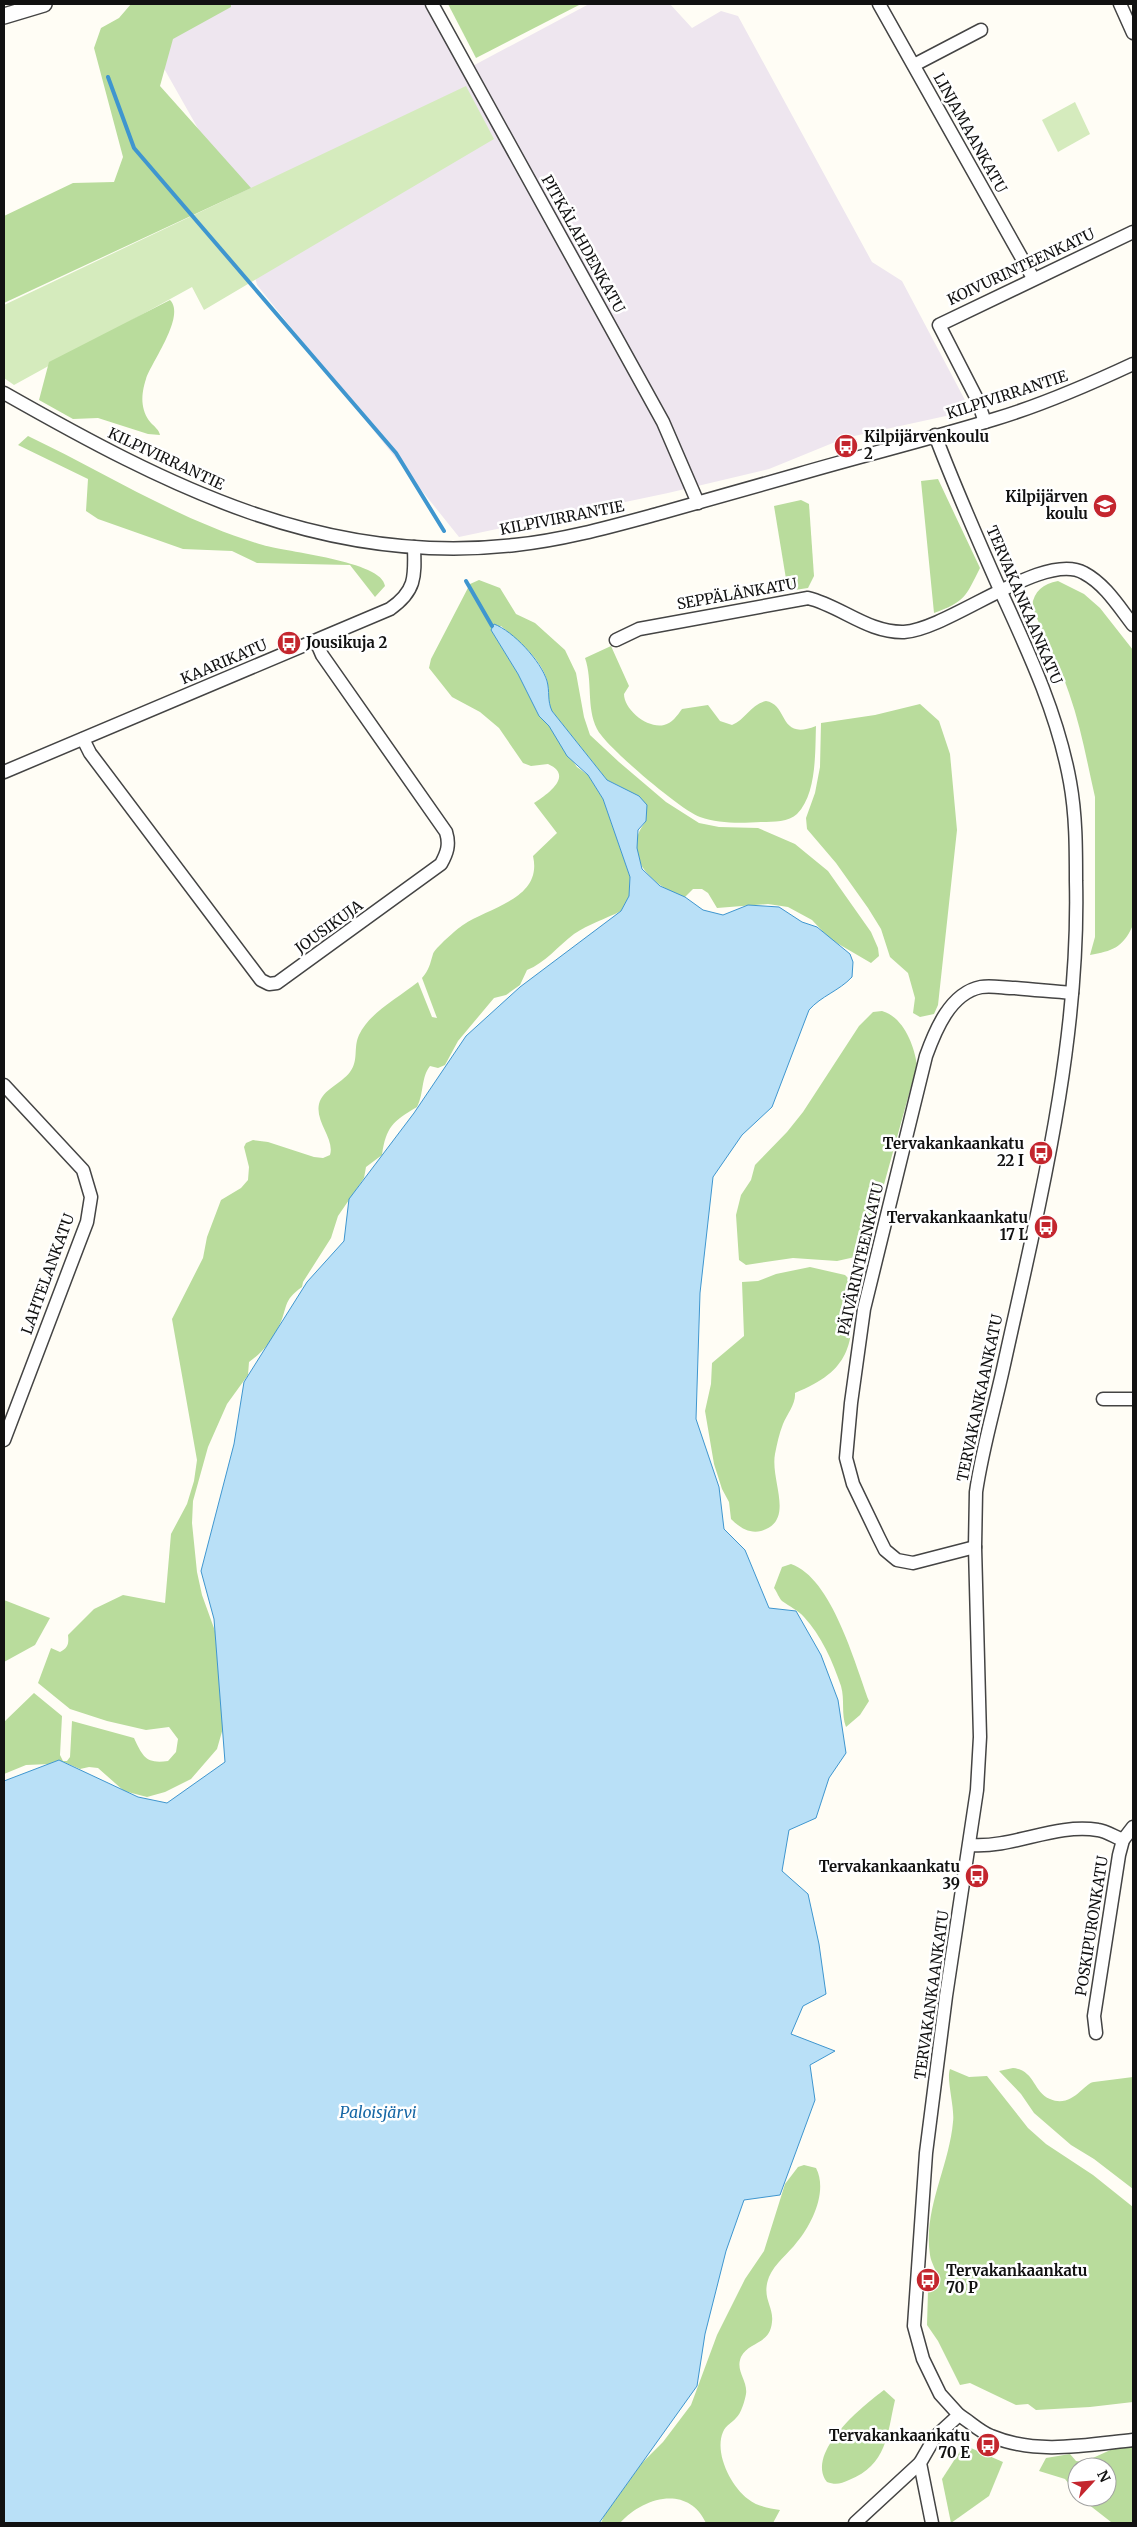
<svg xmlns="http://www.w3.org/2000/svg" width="1137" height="2527" font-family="Merriweather,serif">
  <rect width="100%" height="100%" fill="#fffdf5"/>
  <path fill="#eee6ef" d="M 211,4 L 425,4 L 467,69 L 589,4 L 670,4 L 692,28 L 721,11 L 738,16 L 872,262 L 902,281 L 966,402 L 955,414 L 845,438 L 769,469 L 668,493 L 459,537 L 257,285 L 235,194 L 140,26 Z"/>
  <g fill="#d5ebbd">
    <path d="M 466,86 L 494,139 L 204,310 L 192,287 L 14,385 L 4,378 L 4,305 Z"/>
    <path d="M 1075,102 L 1090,134 L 1058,152 L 1042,120 Z"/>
  </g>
  <g fill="#b9dc9c">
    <path d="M 131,4 L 231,4 L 231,7 L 173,39 L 160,86 L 251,188 L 4,303 L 4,216 L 73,183 L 114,182 L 123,157 L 94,48 L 101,28 L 119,18 Z"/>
    <path d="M 448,4 L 581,4 L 476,58 Z"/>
    <path d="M 170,300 C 186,316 152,361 146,379 C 141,394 140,410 151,423 C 155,427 159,430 160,435 L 148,434 L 98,418 L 73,419 L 39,400 L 49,362 Z"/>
    <path d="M 28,436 C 106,473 180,521 263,545 C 285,552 383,561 385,586 L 375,597 L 350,565 L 257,563 L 232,551 L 183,549 L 98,519 L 86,511 L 88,479 L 18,445 Z"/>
    <path d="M 938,479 L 980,568 C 966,596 965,602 934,613 L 921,481 Z"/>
    <path d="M 801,500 L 809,504 L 814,576 L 808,588 L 788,591 L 774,506 Z"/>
    <path d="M 479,580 L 500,588 L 516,614 L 535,623 L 565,650 L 576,673 L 584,717 L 590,735 L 619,762 L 666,802 L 699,823 L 719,827 L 758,828 L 795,844 L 828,871 L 871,932 L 878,948 L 879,956 L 871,963 L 830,939 L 812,920 L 788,907 L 768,904 L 717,908 L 708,893 L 702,889 L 693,889 L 685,897 C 652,887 619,854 646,821 L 621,787 L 607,780 L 552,711 C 547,700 550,691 547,680 C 540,657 518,641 501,626 L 491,630 L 518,674 L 539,715 L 549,726 L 577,767 L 588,775 L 603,799 L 630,877 L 629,896 L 621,911 C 605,919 589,924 574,934 C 558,946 545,963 527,970 L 520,985 L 506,995 L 494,998 L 458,1041 L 445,1065 L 438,1068 L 430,1066 C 421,1077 424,1094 417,1107 C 393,1121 386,1127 382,1155 L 366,1167 L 364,1178 L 338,1216 L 331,1238 L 303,1282 L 302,1287 C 282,1301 288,1308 279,1326 C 272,1341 262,1353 249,1362 L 248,1375 L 227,1404 L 208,1447 L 193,1501 L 192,1523 L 197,1572 L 202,1595 L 215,1631 L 223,1728 L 217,1749 L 191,1779 L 165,1792 L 147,1797 L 124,1791 L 98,1768 L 89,1767 L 80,1769 L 59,1760 L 50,1764 L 26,1765 L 4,1774 L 4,1722 L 34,1693 L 62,1716 L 60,1755 L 63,1761 L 67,1761 L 70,1757 L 72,1721 L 134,1738 C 143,1757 146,1764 168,1761 L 176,1752 L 178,1739 L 169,1727 L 146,1730 L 107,1721 L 70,1709 L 38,1683 L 51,1648 L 60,1652 C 68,1648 69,1644 68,1635 L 94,1609 L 123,1595 L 165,1603 L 171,1534 L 187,1504 L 194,1481 L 197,1460 L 172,1319 L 203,1258 L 207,1237 L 221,1200 L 241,1188 L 248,1180 L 249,1167 L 244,1147 L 246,1143 L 253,1140 L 268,1142 L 314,1157 L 323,1158 L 330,1155 C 335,1139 315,1122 319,1104 C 323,1089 341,1084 350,1072 C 359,1060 353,1048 359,1035 C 370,1012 398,998 418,982 L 432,1017 L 437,1018 L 422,978 C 429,970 430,964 433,954 C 434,949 458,928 463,925 C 489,907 543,899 533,856 L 557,833 L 534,803 C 546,795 575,776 548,764 L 531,766 L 523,763 L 499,728 L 480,712 L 452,697 L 429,668 L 431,659 L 470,584 Z"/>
    <path d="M 1058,581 L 1084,594 L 1100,608 L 1133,650 L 1133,925 C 1123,948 1112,951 1090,955 L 1095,937 L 1095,797 C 1087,762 1081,727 1069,693 C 1059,663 1043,635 1032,606 C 1034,591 1043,584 1058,581 Z"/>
    <path d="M 611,646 L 629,686 L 624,694 C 624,710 648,729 664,725 C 672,723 677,716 682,709 L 708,705 L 720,721 L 732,725 C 745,720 751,704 766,701 C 789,705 778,741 816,726 C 815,751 817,794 797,814 C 789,822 772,822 761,822 C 742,823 719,824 700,817 C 682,811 606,747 597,729 C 586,707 593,681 585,658 Z"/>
    <path d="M 920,704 L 939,721 L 950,754 L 957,830 L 938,1005 L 934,1014 L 920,1017 L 913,1013 L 915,998 L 908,973 L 890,957 L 881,929 L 868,908 L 836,863 L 807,829 L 806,818 L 815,793 L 820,767 L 821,723 L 875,715 Z"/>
    <path d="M 882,1011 C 903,1017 914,1044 917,1065 L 870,1235 L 855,1257 L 837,1261 L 793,1258 L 746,1265 L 739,1260 L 736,1215 L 741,1195 L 751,1180 L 755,1165 L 787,1132 L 803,1112 L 859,1026 L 873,1012 Z"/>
    <path d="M 810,1267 L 845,1275 L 853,1283 C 853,1341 855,1369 795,1393 C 796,1404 787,1414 783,1424 C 779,1434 777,1444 775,1454 C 770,1481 796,1521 761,1531 C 749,1534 739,1527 731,1519 L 729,1502 L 722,1489 L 714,1464 L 705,1411 L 711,1384 L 712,1363 L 744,1336 L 742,1282 L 758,1281 L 776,1274 Z"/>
    <path d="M 791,1564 C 832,1578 855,1664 869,1701 L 860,1715 L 846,1727 C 841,1714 845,1700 841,1686 C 833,1662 821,1635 804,1617 C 798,1610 790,1607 782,1601 C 779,1598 777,1592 774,1588 L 782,1567 Z"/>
    <path d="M 4,1600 L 50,1618 L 35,1645 L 4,1662 Z"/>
    <path d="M 1013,2068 C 1035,2070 1033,2092 1050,2099 C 1072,2109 1085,2082 1094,2082 C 1107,2080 1120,2079 1133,2077 L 1133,2189 L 1094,2159 L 1071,2145 L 1034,2113 L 1021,2094 L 999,2071 Z"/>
    <path d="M 950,2069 L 969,2077 L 987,2076 L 1028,2128 L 1046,2144 L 1093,2175 L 1133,2207 L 1133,2402 L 1090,2407 L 1036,2410 L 1028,2404 L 1016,2405 L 970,2383 L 960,2385 L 938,2341 L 927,2325 L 928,2291 L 936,2287 L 939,2280 C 937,2271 931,2263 930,2255 C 923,2209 949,2167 953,2122 C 955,2108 946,2079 950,2069 Z"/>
    <path d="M 804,2165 L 816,2168 C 828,2191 812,2224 797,2242 C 788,2254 775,2263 769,2277 C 761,2298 774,2306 772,2322 C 770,2345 749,2341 741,2357 C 735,2371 748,2381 746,2394 C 745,2400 741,2414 736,2418 C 732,2423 726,2425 723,2432 C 714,2453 731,2486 748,2499 C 758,2507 769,2508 780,2510 L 773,2523 L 706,2523 C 688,2484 643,2497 620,2523 L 601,2523 L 604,2516 L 642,2463 L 663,2442 L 691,2405 L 717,2335 L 745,2279 L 764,2251 L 785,2184 L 798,2167 Z"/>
    <path d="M 884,2390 L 895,2400 C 887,2435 887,2465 849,2480 C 841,2484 835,2485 827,2482 C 805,2452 864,2405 884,2390 Z"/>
    <path d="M 964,2445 L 1003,2462 L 989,2496 L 951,2523 L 942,2479 Z"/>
    <path d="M 1133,2445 L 1133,2522 L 1111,2522 L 1079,2497 L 1107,2497 L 1107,2467 L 1077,2467 L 1077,2494 L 1065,2479 L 1039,2471 L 1046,2458 L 1070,2454 L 1076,2461 L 1084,2462 L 1117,2447 Z"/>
  </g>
  <path fill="#b9e0f7" stroke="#3f96cf" d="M 494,624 C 513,631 541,661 547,681 C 550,692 547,700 552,711 L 607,780 L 639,796 L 647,805 L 646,821 L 638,830 L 637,848 L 642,869 L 660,886 L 685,897 L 703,910 L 723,915 L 748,905 L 779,907 L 802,922 L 817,927 L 850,954 L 853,962 L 852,977 C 839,991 821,996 809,1010 L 772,1107 L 742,1135 L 713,1177 L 700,1293 L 696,1419 L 719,1487 L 724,1529 L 745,1550 L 769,1608 L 796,1611 L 821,1655 L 838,1700 L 846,1753 L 829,1778 L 816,1818 L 789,1830 L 782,1871 L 808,1894 L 819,1944 L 826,1994 L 803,2006 L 791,2034 L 835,2051 L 810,2065 L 815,2100 L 780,2195 L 744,2200 L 726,2251 L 705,2334 L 697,2386 L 599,2523 L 4,2523 L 4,1781 L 59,1760 L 138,1797 L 167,1803 L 225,1762 L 214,1619 L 201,1571 L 234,1444 L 244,1382 L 307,1282 L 344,1241 L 349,1199 L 414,1113 L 466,1036 L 520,987 L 621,911 L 629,896 L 630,877 L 603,799 L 588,775 L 567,756 L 549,726 L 539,716 L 518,674 L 491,630 Z"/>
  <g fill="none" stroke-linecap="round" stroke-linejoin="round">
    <g stroke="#3f96cf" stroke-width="4">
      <path d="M 108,77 L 134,148 L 396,453 L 444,531"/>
      <path d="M 466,581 L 492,626"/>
    </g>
    <g stroke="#444" stroke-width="15">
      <g id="minor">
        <path d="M 432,4 L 663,422 L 698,503"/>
        <path d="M 879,4 L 1033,278"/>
        <path d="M 1120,4 L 1133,33"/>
        <path d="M 914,65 L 981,30"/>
        <path d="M 4,393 C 166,485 323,567 515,545 C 564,540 613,526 661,513 C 707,500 753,487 799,474 C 864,455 930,439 995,419 C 1042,405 1088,385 1133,364"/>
        <path d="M 985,422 L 977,399 L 939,325 L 1133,232"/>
        <path d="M 935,435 C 955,488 978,540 1001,592 C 1029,653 1058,715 1070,782 C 1076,815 1076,848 1076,881 C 1080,1046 1038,1209 1003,1369 C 994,1410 982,1450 976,1492 L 975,1547 L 980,1737 L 977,1790 L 946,1996 L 926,2153 L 914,2326 L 923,2359 L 940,2394 L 959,2415"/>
        <path d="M 616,640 L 639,629 L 808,598 C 841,606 868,633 904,632 C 950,629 1044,550 1084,573 C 1105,584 1119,607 1133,625"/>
        <path d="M 83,739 L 90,753 L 261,980 L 269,984 L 277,983 L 441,864 C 447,853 450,845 446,832 L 322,655 L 316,641"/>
        <path d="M 4,772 L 390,609 C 416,591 415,577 414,547"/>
        <path d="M 4,1085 L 83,1170 L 91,1197 L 87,1222 L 4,1440"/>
        <path d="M 1103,1399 L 1133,1399"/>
        <path d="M 975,1547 L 913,1563 L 897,1560 L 885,1550 L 879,1538 L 853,1484 L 846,1458 L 851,1403 L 864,1309 L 926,1056 C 935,1031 950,993 981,987 C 991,985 1004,988 1015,988 C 1034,990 1053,991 1072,993"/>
        <path d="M 971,1845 C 1014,1848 1055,1823 1098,1830 C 1106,1831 1115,1837 1123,1840"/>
        <path d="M 1096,2033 L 1094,2016 L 1119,1855 L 1123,1840 L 1133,1827"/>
        <path d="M 855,2523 L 920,2463"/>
        <path d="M 932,2523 L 920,2463 L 935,2437 L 959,2415 C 969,2421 980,2432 991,2436 C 1036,2455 1086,2445 1133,2440"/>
      </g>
    </g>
    <g stroke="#444" stroke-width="18">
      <path id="tertiary" d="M 4,16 L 44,4"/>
    </g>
    <use href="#minor" stroke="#fff" stroke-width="12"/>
    <use href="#tertiary" stroke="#fff" stroke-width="15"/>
  </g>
  <defs>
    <g id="bus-disc" transform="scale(1.25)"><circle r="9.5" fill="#c4262e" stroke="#fff"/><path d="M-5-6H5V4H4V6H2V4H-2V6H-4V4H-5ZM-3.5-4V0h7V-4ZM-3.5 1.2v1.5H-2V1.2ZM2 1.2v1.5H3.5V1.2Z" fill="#fff"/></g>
    <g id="school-disc" transform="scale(1.25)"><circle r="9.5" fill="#c4262e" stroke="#fff"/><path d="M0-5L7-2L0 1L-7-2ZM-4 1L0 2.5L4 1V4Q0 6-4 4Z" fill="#fff"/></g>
  </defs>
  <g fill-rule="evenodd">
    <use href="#bus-disc" x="846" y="446"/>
    <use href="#school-disc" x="1105" y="506"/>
    <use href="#bus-disc" x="289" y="643"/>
    <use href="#bus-disc" x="1041" y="1153"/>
    <use href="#bus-disc" x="1046" y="1227"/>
    <use href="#bus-disc" x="977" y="1876"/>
    <use href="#bus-disc" x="928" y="2280"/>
    <use href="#bus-disc" x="988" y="2445"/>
  </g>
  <g text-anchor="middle" stroke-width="5" stroke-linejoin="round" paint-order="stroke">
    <g font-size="15" fill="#111" stroke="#fff">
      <text transform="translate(970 133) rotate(61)" y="5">LINJAMAANKATU</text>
      <text transform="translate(583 244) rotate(61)" y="5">PITKÄLAHDENKATU</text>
      <text transform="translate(1021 267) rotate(-25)" y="5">KOIVURINTEENKATU</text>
      <text transform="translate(1007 395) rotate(-18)" y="5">KILPIVIRRANTIE</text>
      <text transform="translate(166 459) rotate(25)" y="5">KILPIVIRRANTIE</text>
      <text transform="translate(562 518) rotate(-11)" y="5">KILPIVIRRANTIE</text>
      <text transform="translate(737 594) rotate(-10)" y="5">SEPPÄLÄNKATU</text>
      <text transform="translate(1024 605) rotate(67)" y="5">TERVAKANKAANKATU</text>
      <text transform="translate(224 662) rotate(-23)" y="5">KAARIKATU</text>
      <text transform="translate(329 927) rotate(-36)" y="5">JOUSIKUJA</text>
      <text transform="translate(861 1259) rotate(-77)" y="5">PÄIVÄRINTEENKATU</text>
      <text transform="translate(48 1274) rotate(-70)" y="5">LAHTELANKATU</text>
      <text transform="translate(980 1398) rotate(-78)" y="5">TERVAKANKAANKATU</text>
      <text transform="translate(1092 1926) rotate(-81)" y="5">POSKIPURONKATU</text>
      <text transform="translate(932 1995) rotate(-82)" y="5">TERVAKANKAANKATU</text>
    </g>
    <g font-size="15" font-weight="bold" fill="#111" stroke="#fff" text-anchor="end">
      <text x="864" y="442" text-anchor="start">Kilpijärvenkoulu<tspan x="864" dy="17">2</tspan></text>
      <text x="1088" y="502">Kilpijärven<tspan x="1088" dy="17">koulu</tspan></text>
      <text x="306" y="648" text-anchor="start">Jousikuja 2</text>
      <text x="1024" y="1149">Tervakankaankatu<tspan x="1024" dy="17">22 I</tspan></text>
      <text x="1028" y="1223">Tervakankaankatu<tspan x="1028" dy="17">17 L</tspan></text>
      <text x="960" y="1872">Tervakankaankatu<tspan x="960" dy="17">39</tspan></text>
      <text x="946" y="2276" text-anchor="start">Tervakankaankatu<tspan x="946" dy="17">70 P</tspan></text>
      <text x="970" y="2441">Tervakankaankatu<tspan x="970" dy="17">70 E</tspan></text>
    </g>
    <g font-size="16" font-style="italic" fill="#1768a6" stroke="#fff">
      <text x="378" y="2118">Paloisjärvi</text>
    </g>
  </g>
  <rect width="1137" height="2527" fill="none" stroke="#111111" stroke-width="10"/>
  <g transform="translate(1092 2482) rotate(64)"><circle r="24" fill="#ffffff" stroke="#a0a0a0"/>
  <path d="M0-4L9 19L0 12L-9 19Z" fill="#c4262e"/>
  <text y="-8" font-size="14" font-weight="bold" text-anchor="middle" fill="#111111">N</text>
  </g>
</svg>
